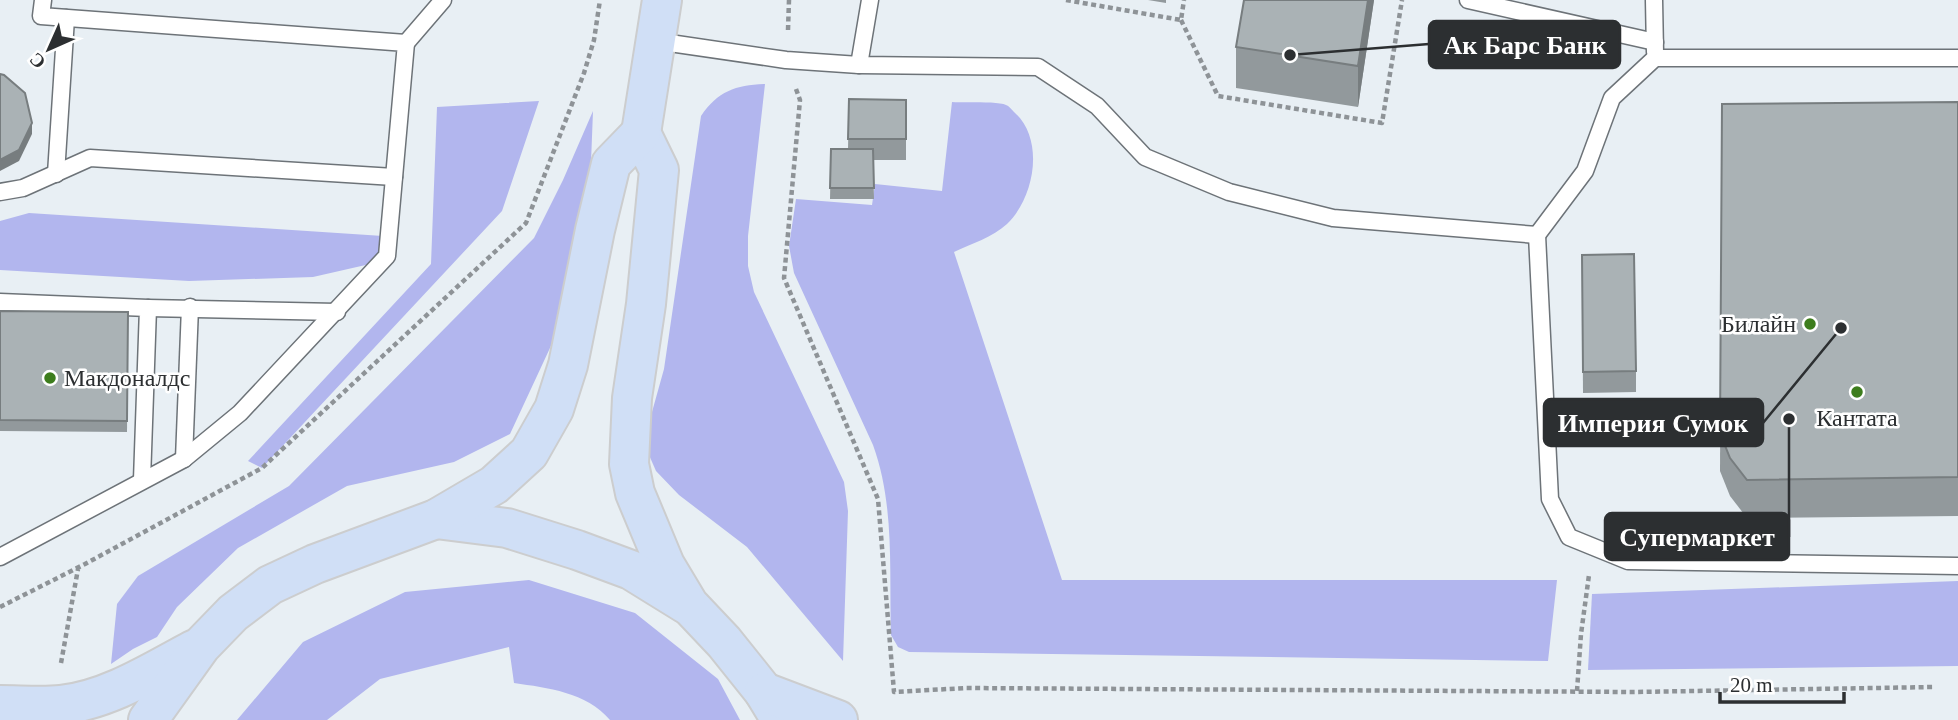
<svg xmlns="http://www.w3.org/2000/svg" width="1958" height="720" font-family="Georgia,serif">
  <rect width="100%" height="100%" fill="#e8eff4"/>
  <g fill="#b2b6ee">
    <path d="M 765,84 L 748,236 L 748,266 L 754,292 L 844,482 L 848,511 L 843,661 L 747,547 L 679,495 L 656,471 L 649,455 L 648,436 L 652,412 L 664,369 L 701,116 C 718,91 736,85 765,84 Z"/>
    <path d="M 539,101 L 502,211 L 262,468 L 248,461 L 431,264 L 437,107 Z"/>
    <path d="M 952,102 C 963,103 998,101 1006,105 C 1009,106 1011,109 1014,112 C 1045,139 1035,197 1007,224 C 993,237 971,244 954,252 L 1062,580 L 1557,580 L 1548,661 L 909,652 L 898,647 L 891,635 C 889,572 895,505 873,445 L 794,273 L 789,246 L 796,199 L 872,205 L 875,184 L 942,191 Z"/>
    <path d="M 593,111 L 590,188 L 563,320 L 510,434 L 454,462 L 347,486 L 238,548 L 177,607 L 157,637 L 133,649 L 111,664 L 117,604 L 138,576 L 289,486 L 534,238 L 563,180 Z"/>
    <path d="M 29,213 L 383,236 L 380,250 L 370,264 L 313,277 L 189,281 L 0,270 L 0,221 Z"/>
    <path d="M 529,580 L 635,613 L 718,679 L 740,720 L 610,720 C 586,692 548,688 514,683 L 509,647 L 380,679 L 327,720 L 237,720 L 303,642 L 405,592 Z"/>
    <path d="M 1958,581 L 1958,666 L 1588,670 L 1592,594 Z"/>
  </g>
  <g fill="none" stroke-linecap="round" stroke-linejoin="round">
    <g stroke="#6d7378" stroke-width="19">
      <g id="service">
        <path d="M 1468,0 L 1655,42"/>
        <path d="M 1654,0 L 1655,52"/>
        <path d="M 656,41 L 786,60 L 859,65 L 1038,67 L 1097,106 L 1145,157 L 1229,192 L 1333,218 L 1537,235 L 1585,171 L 1612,98 L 1655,58 L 1958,58"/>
        <path d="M 406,43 L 443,0"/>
        <path d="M 859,65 L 870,0"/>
        <path d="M 56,174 L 66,18"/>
        <path d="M 0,192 L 23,188 L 90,158 L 394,177"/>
        <path d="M 1537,235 L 1550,499 L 1569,537 L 1628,561 L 1958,566"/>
        <path d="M 0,302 L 148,308 L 142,480"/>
        <path d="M 148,308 L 337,312"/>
        <path d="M 184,459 L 190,307"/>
        <path d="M 0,557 L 184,459 L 240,413 L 387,256 L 406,43 L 41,16 L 43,0"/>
      </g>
    </g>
    <g stroke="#cccdce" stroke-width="42">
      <g id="primary">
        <path d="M 641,133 L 659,170 L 646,304 L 632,398 L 629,464 L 635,493 L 665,565 L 689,605 L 724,642 L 764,692 L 781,720"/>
        <path d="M 641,133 L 662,0"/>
        <path d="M 436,519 L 507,528 L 577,550 L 631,570 L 686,604"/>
        <path d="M 764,692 L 838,720"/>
        <path d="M 0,705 C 20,705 41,707 61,705 C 108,700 152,672 193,650"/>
        <path d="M 148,720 L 201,646 L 233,613 L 270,585 L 315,564 L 436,519 L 494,485 L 529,453 L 554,409 L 568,365 L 595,230 L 611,164 L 641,133"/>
      </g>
    </g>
    <g stroke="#8e9397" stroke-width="4.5" stroke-dasharray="5 3.5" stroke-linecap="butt">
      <path d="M 1066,0 L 1181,20 L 1184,0"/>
      <path d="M 1181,20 L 1218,96 L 1382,123 L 1402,0"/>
      <path d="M 788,30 L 789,0"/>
      <path d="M 796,89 L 800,100 L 784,278 L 878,499 L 894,692 L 966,688 L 1633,692 L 1934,687"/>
      <path d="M 0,607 L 85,564 L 262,468 L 526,223 L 584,73 L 594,40 L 600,0"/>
      <path d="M 61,663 L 78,569"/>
      <path d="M 1577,691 L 1581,634 L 1589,575"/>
    </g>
    <use href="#service" stroke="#fff" stroke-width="16"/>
    <use href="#primary" stroke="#d0dff6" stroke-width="38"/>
  </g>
  <g fill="#92999c">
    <path d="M 1148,0 L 1166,0 L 1166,3 Z"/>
    <path d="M 1244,0 L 1374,0 L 1358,107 L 1236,88 L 1236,47 Z"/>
    <path d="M 849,99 L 906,100 L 906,160 L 873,160 L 874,199 L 830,199 L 831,149 L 848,149 Z"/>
    <path d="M 1958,102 L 1958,516 L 1747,518 L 1730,496 L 1720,471 L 1722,104 Z"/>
    <path d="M 1582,255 L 1636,371 L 1636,392 L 1583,393 Z"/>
    <path d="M 0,311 L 128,312 L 127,432 L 0,431 Z"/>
  </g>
  <g fill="#777d7f">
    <path d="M 1368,0 L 1374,0 L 1358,107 L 1358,66 Z"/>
    <path d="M 32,123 L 32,134 L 19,161 L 0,171 L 0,160 Z"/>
  </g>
  <g fill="#aab2b5" stroke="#777d7f" stroke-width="2">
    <path d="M 1244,0 L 1368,0 L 1358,66 L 1236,47 Z"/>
    <path d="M 0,74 L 4,75 L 25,93 L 32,123 L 19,150 L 0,160 Z"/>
    <path d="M 849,99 L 906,100 L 906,139 L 848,139 Z"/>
    <path d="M 1958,102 L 1958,477 L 1747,480 L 1730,458 L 1720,433 L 1722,104 Z"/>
    <path d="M 831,149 L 873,149 L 874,188 L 830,188 Z"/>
    <path d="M 1634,254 L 1636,371 L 1583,372 L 1582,255 Z"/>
    <path d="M 0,311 L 128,312 L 127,421 L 0,420 Z"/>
  </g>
  <g fill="#3d7d1d" stroke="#fff" stroke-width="2.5">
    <circle cx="1810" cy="324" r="7"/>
    <circle cx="50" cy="378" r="7"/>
    <circle cx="1857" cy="392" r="7"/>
  </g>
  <g text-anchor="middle" stroke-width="5" stroke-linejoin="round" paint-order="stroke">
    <g font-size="24" fill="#2c2f31" stroke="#fff" text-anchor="end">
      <text x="1796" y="332">Билайн</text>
      <text x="64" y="386" text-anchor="start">Макдоналдс</text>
      <text x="1857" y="426" text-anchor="middle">Кантата</text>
    </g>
  </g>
  <path fill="none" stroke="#2c2f31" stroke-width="2.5" d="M1290 55L1429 44M1841 328L1763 423M1789 419L1789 537"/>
  <g fill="#2c2f31" stroke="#fff" stroke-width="2.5">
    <circle cx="1290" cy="55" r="7"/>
    <circle cx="1841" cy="328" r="7"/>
    <circle cx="1789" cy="419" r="7"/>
  </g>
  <g fill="#2c2f31" stroke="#2c2f31" stroke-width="2.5">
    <rect x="1429" y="21" width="191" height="47" rx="7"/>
    <rect x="1544" y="399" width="219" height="47" rx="7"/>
    <rect x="1605" y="513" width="184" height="47" rx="7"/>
  </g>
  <g font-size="26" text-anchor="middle" font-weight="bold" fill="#fff">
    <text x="1525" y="54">Ак Барс Банк</text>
    <text x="1653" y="432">Империя Сумок</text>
    <text x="1697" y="546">Супермаркет</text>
  </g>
  <g transform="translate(49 49) rotate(225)" stroke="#ffffff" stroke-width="5" paint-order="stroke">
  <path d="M0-5L12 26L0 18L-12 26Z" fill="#2c2f31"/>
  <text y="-10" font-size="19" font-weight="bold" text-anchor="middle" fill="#2c2f31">С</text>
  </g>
  <path d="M1720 692v10h124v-10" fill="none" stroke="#2c2f31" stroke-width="3.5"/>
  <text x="1730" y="692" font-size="21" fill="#2c2f31" stroke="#ffffff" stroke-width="5" paint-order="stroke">20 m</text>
</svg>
